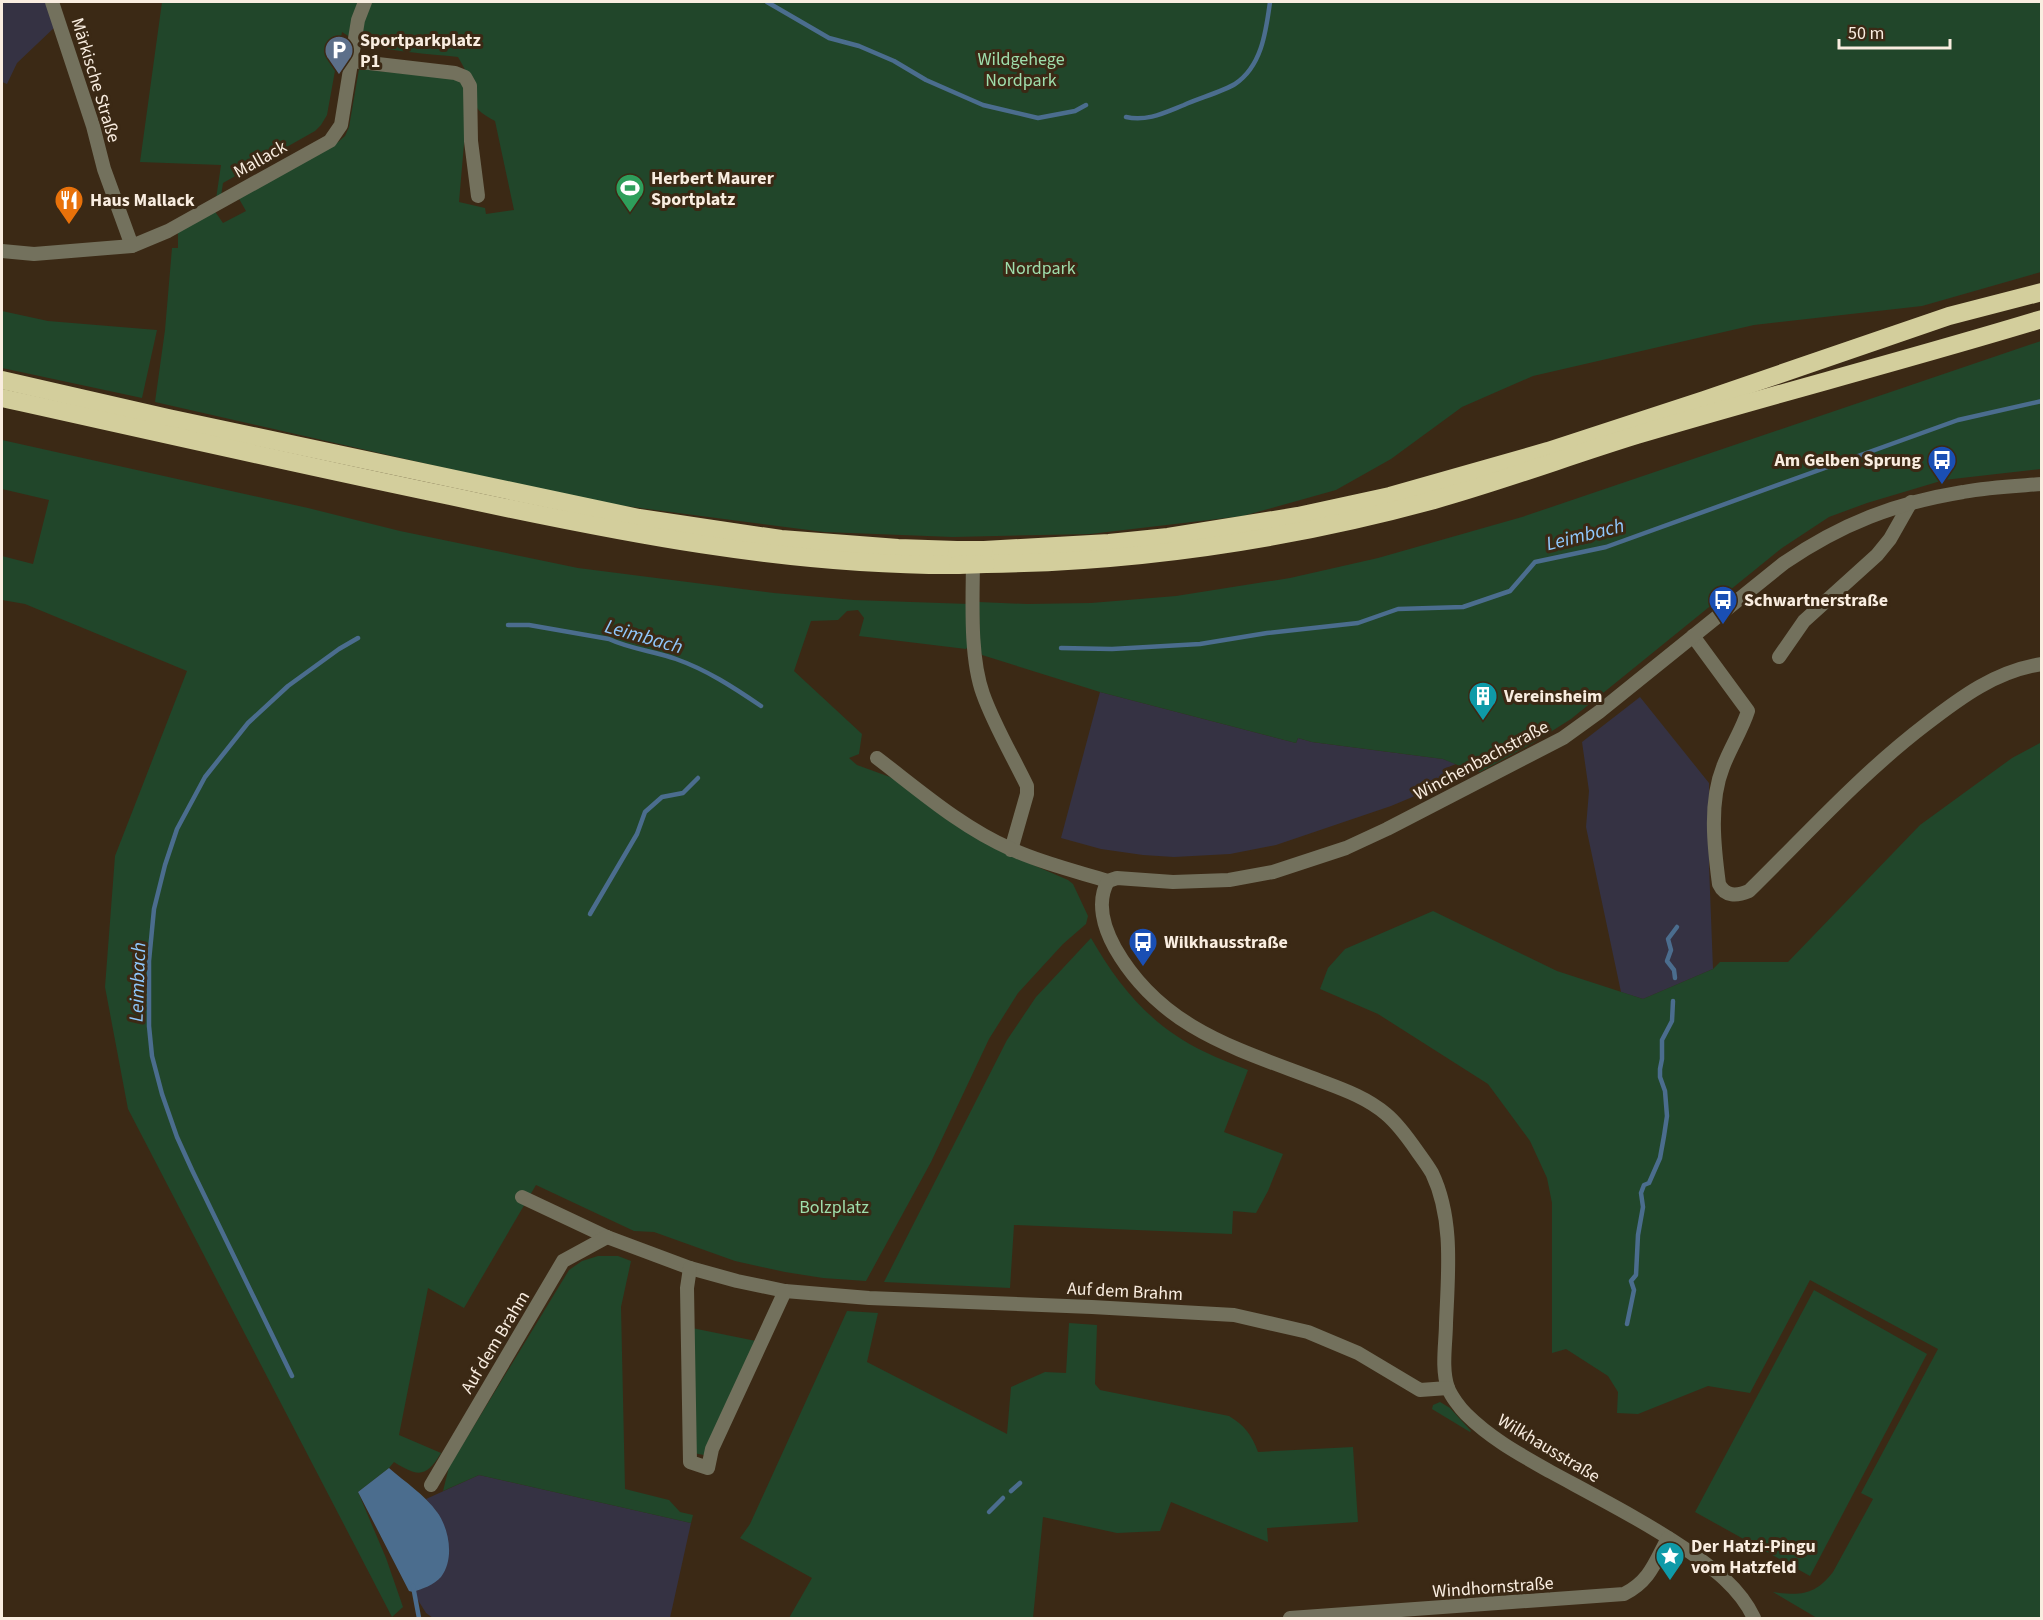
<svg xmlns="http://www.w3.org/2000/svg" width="2043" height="1620" font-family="'Source Sans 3',sans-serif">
  <rect width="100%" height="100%" fill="#3b2915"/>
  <g fill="#353243">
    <path d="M 2,2 L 49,2 L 57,25 L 17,63 L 7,84 L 2,82 Z"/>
    <path d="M 1100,692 L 1296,743 L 1298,738 L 1312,742 L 1443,759 L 1456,764 L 1446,768 L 1448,775 L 1446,783 L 1391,806 L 1276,845 L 1230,854 L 1174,857 L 1143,855 L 1101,849 L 1061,838 Z"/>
    <path d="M 1640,697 L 1709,783 L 1709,865 L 1713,969 L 1643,999 L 1621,992 L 1586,827 L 1589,791 L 1582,742 Z"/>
    <path d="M 479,1475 L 691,1523 L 670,1618 L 433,1618 L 426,1613 L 413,1592 L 426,1587 L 437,1512 L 426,1499 Z"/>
  </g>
  <g fill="#21462a">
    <path d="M 162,2 L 2041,2 L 2041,272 L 1922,306 L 1754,325 L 1533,376 L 1462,407 L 1391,459 L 1336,490 L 1243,516 L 1090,534 L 953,537 L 824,532 L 617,505 L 458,471 L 155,402 L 165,330 L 172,248 L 178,248 L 178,230 L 214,210 L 223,223 L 246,211 L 238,197 L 338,142 L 345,136 L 349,127 L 359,69 L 457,79 L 466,85 L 468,97 L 459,202 L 485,208 L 486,214 L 514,210 L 495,121 C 469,107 479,107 471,84 C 468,74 463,66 458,57 C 424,53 369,52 342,32 L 327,115 L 321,125 L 315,131 L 223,183 L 221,196 L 216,199 L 221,165 L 140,162 Z"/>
    <path d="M 2,311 L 48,321 L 157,330 L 142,398 L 2,368 Z"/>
    <path d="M 2041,341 L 2041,469 L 1944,480 L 1867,503 L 1829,517 L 1782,548 L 1571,719 L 1533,743 L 1480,772 L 1472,771 L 1443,759 L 1312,742 L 1298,738 L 1296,743 L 1100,692 L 982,655 L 980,649 L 979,602 L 1027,604 L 1091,603 L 1176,596 L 1290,578 L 1378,558 L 1522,517 Z"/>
    <path d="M 2,440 L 308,508 L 400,531 L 578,568 L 774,593 L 854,600 L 969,604 L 971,642 L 966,649 L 859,636 L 864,618 L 858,610 L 847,611 L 838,620 L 811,621 L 794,671 L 862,734 L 859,754 L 849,758 L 857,765 L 901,781 L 952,821 L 994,848 L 1068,880 L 1073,884 L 1088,916 L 1086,924 L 1063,944 L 1018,993 L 989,1039 L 931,1162 L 866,1281 L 823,1278 L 785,1272 L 735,1261 L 654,1232 L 634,1231 L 536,1185 L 464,1308 L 428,1288 L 399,1435 L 441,1453 C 426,1478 418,1477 394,1462 L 389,1468 L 358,1492 L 386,1558 L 403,1607 L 392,1617 L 128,1109 L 105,987 L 115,856 L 187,671 L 25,604 L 2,600 L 2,556 L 33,564 L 49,500 L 2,489 Z"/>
    <path d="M 2040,743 L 2042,748 L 2041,1618 L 1817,1618 L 1773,1592 C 1801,1596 1815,1595 1833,1572 L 1873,1499 L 1861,1493 L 1938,1349 L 1810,1280 L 1750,1393 L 1708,1386 L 1638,1414 L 1617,1413 L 1618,1392 L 1608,1376 L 1566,1349 L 1552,1353 L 1552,1203 L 1547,1178 L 1530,1141 L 1488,1084 L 1378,1014 L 1320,989 L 1328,968 L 1345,949 L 1433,911 L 1557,971 L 1643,999 L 1713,969 L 1720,962 L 1788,962 L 1920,825 L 2012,758 Z"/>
    <path d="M 1091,938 C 1119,987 1152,1027 1205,1052 C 1219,1059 1234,1064 1248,1070 L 1224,1132 L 1283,1154 L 1268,1191 L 1256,1213 L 1233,1211 L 1232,1234 L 1014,1225 L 1010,1288 L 884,1282 L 1007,1040 L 1036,997 Z"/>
    <path d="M 598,1256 L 618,1256 L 631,1261 L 621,1307 L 625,1489 L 669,1500 L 680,1512 L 693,1515 L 691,1523 L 479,1475 L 443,1491 L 449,1467 L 569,1270 L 582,1261 Z"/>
    <path d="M 1814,1290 L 1927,1354 L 1810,1576 L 1695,1512 Z"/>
    <path d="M 847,1311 L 878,1313 L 867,1362 L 1007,1434 L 1011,1387 L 1045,1372 L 1066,1373 L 1069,1323 L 1097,1325 L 1095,1384 L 1100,1390 L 1229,1416 C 1244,1425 1252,1435 1258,1452 L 1353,1447 L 1358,1522 L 1267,1528 L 1268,1542 L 1171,1502 L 1160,1531 L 1117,1533 L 1043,1517 L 1033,1618 L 789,1618 L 812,1578 L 740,1538 L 750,1524 Z"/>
    <path d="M 692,1328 L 756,1341 L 704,1455 L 693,1453 Z"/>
    <path d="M 1440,1402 L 1450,1408 L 1471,1431 L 1470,1432 L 1432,1409 L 1433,1405 Z"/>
  </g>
  <path fill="#4b6d8e" d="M 389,1468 C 405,1482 425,1495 437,1512 C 449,1528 455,1559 441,1577 C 434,1585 422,1589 413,1592 L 409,1591 L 358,1492 Z"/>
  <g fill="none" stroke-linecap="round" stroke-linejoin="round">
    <g stroke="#4b6d8e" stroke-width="4.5">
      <path d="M 767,2 L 829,38 L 859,46 L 894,61 L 926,80 L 983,105 L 1038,118 L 1075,111 L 1086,105"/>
      <path d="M 1126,117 C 1147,122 1166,112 1184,105 C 1197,99 1224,91 1235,84 C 1262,66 1266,31 1270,2"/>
      <path d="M 508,625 L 529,625 L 609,639 C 630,649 654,651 676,659 C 707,670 733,687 761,706"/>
      <path d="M 1061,648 L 1112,649 L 1200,644 L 1267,633 L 1358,623 L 1398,609 L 1463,607 L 1510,591 L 1535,562 L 1606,547 L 1958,420 L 2042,401"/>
      <path d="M 590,914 L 637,834 L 645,812 L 662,797 L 683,793 L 698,778"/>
      <path d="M 1675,978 L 1674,970 L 1667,961 L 1671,950 L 1668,939 L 1677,927"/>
      <path d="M 1627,1324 L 1634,1290 L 1631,1281 L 1636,1275 L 1638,1235 L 1643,1207 L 1641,1193 L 1644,1185 L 1649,1183 L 1660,1158 L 1664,1136 L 1667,1116 L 1665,1091 L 1660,1077 L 1660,1069 L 1662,1059 L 1662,1040 L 1672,1021 L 1673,1001"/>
      <path d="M 292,1376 L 192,1170 L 177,1137 L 162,1094 L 152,1056 L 149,1026 L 149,961 L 154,909 L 165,865 L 177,829 L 205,777 L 248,723 L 288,686 L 339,649 L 358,638"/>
      <path d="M 1011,1491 L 1020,1483"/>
      <path d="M 989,1512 L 1003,1498"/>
      <path d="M 413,1586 L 419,1618"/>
    </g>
    <g stroke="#73715d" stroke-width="14">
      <path d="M 52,2 L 93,126 L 104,169 L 132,246"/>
      <path d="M 352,61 L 455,73 L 465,77 L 470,86 L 471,141 L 478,196"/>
      <path d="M 2,251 L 34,254 L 132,246 L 168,231 L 330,141 L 341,125 L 358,20 L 365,2"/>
      <path d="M 973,556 C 973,597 969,655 983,694 C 994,725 1012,755 1027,786 L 1027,794 L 1011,850"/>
      <path d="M 1693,636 L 1748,711 C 1742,730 1730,748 1723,767 C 1709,802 1714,847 1719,884 C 1725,897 1737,896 1749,891 C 1807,834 1861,774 1925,725 C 1961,697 1996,671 2042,664"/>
      <path d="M 1779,657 L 1804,621 L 1877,555 L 1890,539 L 1911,502"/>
      <path d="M 877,758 C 919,790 961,827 1011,849 C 1041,863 1075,871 1108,881 L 1117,878 L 1173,882 L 1229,880 L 1273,872 L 1346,848 L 1387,829 L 1563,738 L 1599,712 L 1784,563 C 1841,524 1895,503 1963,492 C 1989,487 2016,486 2042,484"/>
      <path d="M 1108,881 C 1096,902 1104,928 1115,948 C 1160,1027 1234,1048 1313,1078 C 1339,1088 1365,1096 1386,1114 C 1398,1124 1408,1138 1417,1151 C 1422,1158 1428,1166 1432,1173 C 1454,1219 1448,1274 1446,1323 C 1446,1342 1441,1369 1448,1388 C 1451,1396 1460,1408 1466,1414 C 1491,1439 1521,1455 1551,1472 C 1597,1497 1644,1521 1687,1550 C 1714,1569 1740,1588 1754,1618"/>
      <path d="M 522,1197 L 607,1237 L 690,1268 L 737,1281 L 785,1291 L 869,1298 L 1092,1307 L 1234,1315 L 1308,1332 L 1358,1353 L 1420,1390 L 1448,1388"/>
      <path d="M 690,1268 L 687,1288 L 690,1462 L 708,1468 L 712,1449 L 785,1291"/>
      <path d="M 431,1485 L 563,1261 L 607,1237"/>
      <path d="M 1290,1618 L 1624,1594 C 1650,1581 1655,1562 1668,1538"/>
    </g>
    <g stroke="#d3ce9c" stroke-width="18">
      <path d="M 2,380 L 168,418 L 639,518 L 781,539 L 898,548 L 957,550"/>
      <path d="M 2,398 C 151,431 301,465 450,496 C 617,532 786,566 958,565"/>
      <path d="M 984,550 L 1109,543 L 1168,537 L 1298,516 L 1390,496 L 1548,451 L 1704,400 L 1949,316 L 2042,292"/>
      <path d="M 986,564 C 1138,562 1287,540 1434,500 C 1502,481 1569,456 1637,435 C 1771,395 1907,360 2042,319"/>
    </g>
    <g stroke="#d3ce9c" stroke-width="18">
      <path d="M 957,550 L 984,550"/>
      <path d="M 958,565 L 986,564"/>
    </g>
  </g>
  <defs>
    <g id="parking-pin" transform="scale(1.5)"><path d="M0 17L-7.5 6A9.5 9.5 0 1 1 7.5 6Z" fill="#5c6f8a" stroke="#3b2915"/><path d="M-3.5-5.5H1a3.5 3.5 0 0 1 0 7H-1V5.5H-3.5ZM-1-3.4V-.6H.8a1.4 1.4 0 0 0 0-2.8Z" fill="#fff"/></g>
    <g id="stadium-pin" transform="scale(1.5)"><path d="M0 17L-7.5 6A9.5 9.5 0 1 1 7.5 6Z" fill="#2e9e5b" stroke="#3b2915"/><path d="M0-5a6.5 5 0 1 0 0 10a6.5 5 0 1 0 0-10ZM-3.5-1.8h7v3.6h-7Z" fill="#fff"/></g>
    <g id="restaurant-pin" transform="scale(1.5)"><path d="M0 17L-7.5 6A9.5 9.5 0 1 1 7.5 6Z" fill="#e8710a" stroke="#3b2915"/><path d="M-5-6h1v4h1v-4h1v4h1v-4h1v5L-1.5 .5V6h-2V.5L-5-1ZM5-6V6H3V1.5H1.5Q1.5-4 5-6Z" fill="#fff"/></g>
    <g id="bus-pin" transform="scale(1.5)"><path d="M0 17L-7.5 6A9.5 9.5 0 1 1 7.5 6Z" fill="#1a4fb4" stroke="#3b2915"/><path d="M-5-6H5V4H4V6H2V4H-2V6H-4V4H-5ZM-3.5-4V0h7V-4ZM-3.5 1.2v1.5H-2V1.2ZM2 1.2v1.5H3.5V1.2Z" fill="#fff"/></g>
    <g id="building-pin" transform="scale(1.5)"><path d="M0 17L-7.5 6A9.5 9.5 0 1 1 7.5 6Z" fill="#0f9aa8" stroke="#3b2915"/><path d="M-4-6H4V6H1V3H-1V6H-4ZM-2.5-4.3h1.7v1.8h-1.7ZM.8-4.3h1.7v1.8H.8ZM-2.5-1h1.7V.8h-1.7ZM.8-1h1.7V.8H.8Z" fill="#fff"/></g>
    <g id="sight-pin" transform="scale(1.5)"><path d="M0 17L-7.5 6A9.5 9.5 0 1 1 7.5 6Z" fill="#0f9aa8" stroke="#3b2915"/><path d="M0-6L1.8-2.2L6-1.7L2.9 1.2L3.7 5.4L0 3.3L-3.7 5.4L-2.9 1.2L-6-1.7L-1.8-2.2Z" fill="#fff"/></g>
  </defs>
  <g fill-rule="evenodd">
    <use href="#parking-pin" x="339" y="50"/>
    <use href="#stadium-pin" x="630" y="188"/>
    <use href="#restaurant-pin" x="69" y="200"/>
    <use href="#bus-pin" x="1942" y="460"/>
    <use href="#bus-pin" x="1723" y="600"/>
    <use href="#building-pin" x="1483" y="696"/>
    <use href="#bus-pin" x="1143" y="942"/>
    <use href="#sight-pin" x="1670" y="1556"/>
  </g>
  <g text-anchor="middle" stroke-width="6" stroke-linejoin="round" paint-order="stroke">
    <g font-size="18" font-weight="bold" fill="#f9ede0" stroke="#3b2915" text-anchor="start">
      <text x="360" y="46">Sportparkplatz<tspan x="360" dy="21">P1</tspan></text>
      <text x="651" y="184">Herbert Maurer<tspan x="651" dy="21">Sportplatz</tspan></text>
      <text x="90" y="206">Haus Mallack</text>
      <text x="1921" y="466" text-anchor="end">Am Gelben Sprung</text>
      <text x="1744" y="606">Schwartnerstraße</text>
      <text x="1504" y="702">Vereinsheim</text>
      <text x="1164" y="948">Wilkhausstraße</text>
      <text x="1691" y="1552">Der Hatzi-Pingu<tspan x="1691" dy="21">vom Hatzfeld</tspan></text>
    </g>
    <g font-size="18" fill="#9fdeac" stroke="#3b2915">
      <text x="1021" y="65">Wildgehege<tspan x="1021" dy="21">Nordpark</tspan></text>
      <text x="1040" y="274">Nordpark</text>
      <text x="834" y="1213">Bolzplatz</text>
    </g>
    <g font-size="18" fill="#f9ede0" stroke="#3b2915">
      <text transform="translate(96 80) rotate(73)" y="6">Märkische Straße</text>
      <text transform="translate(260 159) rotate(-29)" y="6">Mallack</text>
      <text transform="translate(1481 760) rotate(-28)" y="6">Winchenbachstraße</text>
      <text transform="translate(1125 1291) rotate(3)" y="6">Auf dem Brahm</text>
      <text transform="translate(495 1342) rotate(-59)" y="6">Auf dem Brahm</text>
      <text transform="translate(1549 1448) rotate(31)" y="6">Wilkhausstraße</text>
      <text transform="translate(1493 1587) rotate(-4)" y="6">Windhornstraße</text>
    </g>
    <g font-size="20" font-style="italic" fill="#90c8fd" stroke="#3b2915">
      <text transform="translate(1585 534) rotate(-14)" y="7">Leimbach</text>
      <text transform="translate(644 636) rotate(16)" y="7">Leimbach</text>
      <text transform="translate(137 982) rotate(-88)" y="7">Leimbach</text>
    </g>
  </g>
  <rect width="2043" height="1620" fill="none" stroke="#f9ede0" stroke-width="6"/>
  <path d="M1839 39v9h111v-9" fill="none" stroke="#f9ede0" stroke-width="3"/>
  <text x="1848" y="39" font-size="18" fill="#f9ede0" stroke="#3b2915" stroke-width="4.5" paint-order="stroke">50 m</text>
</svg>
